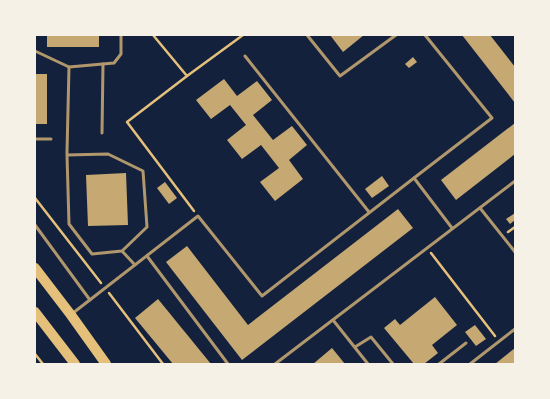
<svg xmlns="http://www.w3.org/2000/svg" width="550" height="399" font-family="'Exo 2',sans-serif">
  <rect width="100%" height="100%" fill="#14213d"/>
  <g fill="#c6a872">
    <rect x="47" y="35" width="52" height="12"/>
    <path d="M 330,35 L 364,35 L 343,52 Z"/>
    <path d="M 462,35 L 490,35 L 515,67 L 515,103 Z"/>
    <path d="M 413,57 L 417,62 L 409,68 L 405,64 Z"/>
    <rect x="35" y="74" width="12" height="50"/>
    <path d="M 224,79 L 237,96 L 257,81 L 272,100 L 253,115 L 273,140 L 292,126 L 307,145 L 289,160 L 303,179 L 275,201 L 260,182 L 279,168 L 261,145 L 242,159 L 227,140 L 246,125 L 230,105 L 211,119 L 196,100 Z"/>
    <path d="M 515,123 L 515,154 L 456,200 L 441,180 Z"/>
    <path d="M 126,173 L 128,225 L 88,226 L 86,175 Z"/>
    <path d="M 382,176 L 389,186 L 372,198 L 365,189 Z"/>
    <path d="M 165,182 L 177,198 L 169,204 L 157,188 Z"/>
    <path d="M 398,209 L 413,228 L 242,360 L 166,262 L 187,246 L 248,325 Z"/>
    <path d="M 515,213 L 515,220 L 510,224 L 506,219 Z"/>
    <path d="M 435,297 L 457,325 L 432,345 L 438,353 L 424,364 L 414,364 L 384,328 L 395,319 L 400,325 Z"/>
    <path d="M 158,299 L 211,364 L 173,364 L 135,318 Z"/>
    <path d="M 475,325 L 486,339 L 476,346 L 465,332 Z"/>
    <path d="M 332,348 L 345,364 L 313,364 Z"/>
    <path d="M 515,348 L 515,364 L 495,364 Z"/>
  </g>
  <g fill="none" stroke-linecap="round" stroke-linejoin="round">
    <g stroke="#e5c07b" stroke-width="2.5">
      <path d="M 153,35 L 187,76 L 127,122 L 194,211"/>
      <path d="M 187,76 L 243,35"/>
      <path d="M 35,198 L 101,283"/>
      <path d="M 508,232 L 515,227"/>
      <path d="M 431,253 L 495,336"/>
      <path d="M 109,293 L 163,364"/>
      <path d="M 35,354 L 43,364"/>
    </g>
    <g stroke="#b1986c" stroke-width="3">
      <path d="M 307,35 L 340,76 L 396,35"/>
      <path d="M 35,51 L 69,67 L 114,63 L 121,54 L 121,35"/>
      <path d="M 245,56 L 369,212"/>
      <path d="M 102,133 L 103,64"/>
      <path d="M 35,139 L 51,139"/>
      <path d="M 67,155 L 108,154 L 143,171 L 147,227 L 122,251 L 92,254 L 69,224 L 67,155 L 67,152 L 69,67"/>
      <path d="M 414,178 L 452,228"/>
      <path d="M 480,208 L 515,252"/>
      <path d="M 35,225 L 90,300"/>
      <path d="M 122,251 L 135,265"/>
      <path d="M 147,256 L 228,364"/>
      <path d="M 73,313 L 198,216 L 262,296 L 414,178 L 492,118 L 425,35"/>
      <path d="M 333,320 L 368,364"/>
      <path d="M 355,347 L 371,337 L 393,364"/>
      <path d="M 275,364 L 515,181"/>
      <path d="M 439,364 L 466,343"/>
      <path d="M 470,364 L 515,329"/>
    </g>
    <g stroke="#e5c07b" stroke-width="10">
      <path d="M 35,268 L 71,315 L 106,364"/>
      <path d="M 35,312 L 75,364"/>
    </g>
  </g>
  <rect width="550" height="399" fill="none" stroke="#f6f1e7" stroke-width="72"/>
</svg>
